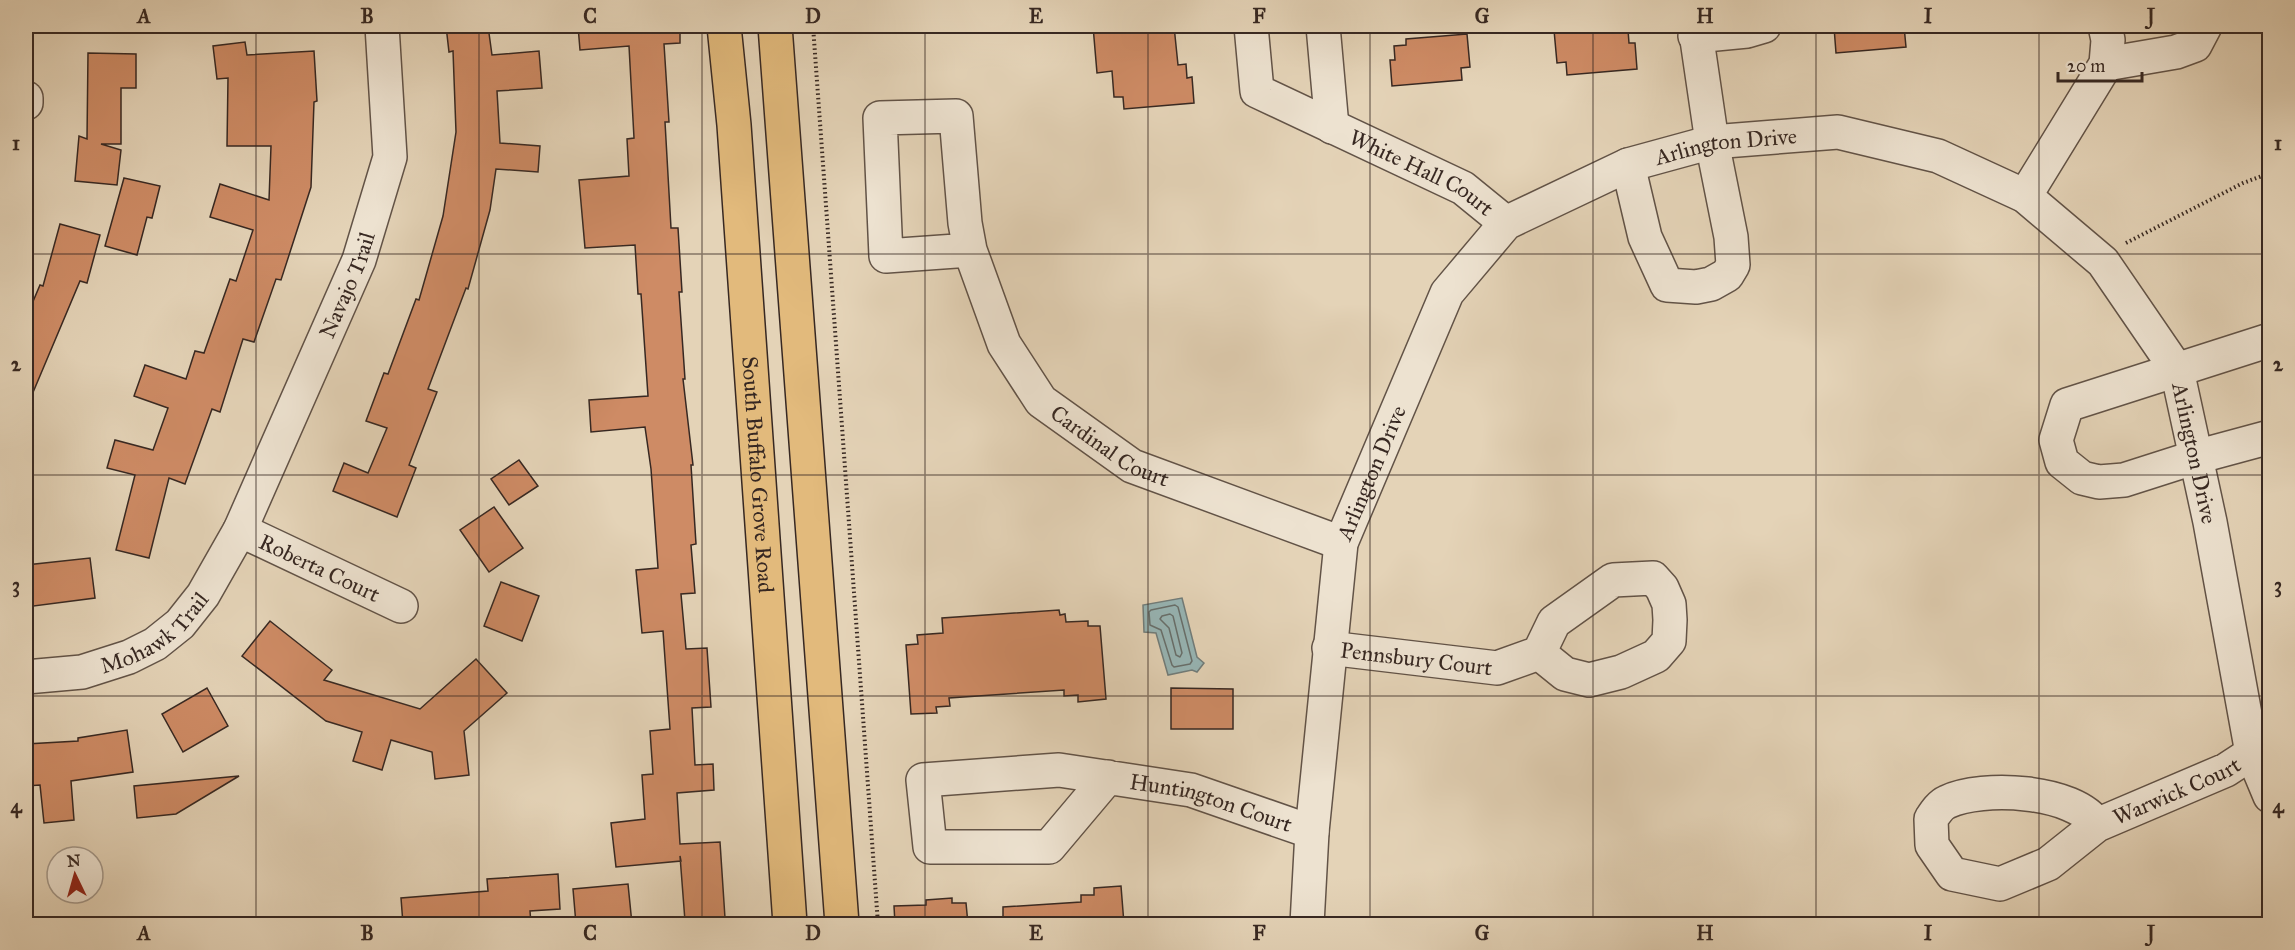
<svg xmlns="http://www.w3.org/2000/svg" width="2295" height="950" font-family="'IM FELL Great Primer',serif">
  <rect width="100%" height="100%" fill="#e4d3b7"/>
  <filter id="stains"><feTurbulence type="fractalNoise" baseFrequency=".00333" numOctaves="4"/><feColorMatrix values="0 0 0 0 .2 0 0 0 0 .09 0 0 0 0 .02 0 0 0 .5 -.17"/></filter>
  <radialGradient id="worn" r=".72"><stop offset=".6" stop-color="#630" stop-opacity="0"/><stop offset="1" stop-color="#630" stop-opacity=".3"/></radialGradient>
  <path fill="#97b6b6" stroke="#717d7b" stroke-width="1.5" d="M 1182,598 L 1197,657 L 1204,663 L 1197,672 L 1192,670 L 1168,675 L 1156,633 L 1144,632 L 1143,605 Z"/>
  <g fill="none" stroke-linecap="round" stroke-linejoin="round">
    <g stroke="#676f6c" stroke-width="1.5">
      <path d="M 1175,605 L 1178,607 L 1192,661 L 1190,664 L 1174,667 L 1172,665 L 1161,630 L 1150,625 L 1149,612 L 1151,610 Z"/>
      <path d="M 1170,614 L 1173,616 L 1182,653 L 1180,657 L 1176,655 L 1169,628 L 1160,619 L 1162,616 Z"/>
    </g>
  </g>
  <g fill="#ce8b65" stroke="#372822" stroke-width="1.5">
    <path d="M 446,26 L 488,26 L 492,55 L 539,51 L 542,88 L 497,91 L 500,143 L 540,146 L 538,172 L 496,169 L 490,210 L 468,289 L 466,288 L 428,389 L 437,392 L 409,465 L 416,468 L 397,517 L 333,491 L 344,463 L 368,473 L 387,428 L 366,421 L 384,373 L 388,374 L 416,299 L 419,300 L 443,216 L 456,132 L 453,51 L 449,52 Z"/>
    <path d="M 578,26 L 680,26 L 680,43 L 664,44 L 669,122 L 665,122 L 671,228 L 678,228 L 682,292 L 679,292 L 685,379 L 683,379 L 693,465 L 691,465 L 696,544 L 691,545 L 695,593 L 681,594 L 686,649 L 707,648 L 711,707 L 692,708 L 695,765 L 713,764 L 714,790 L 677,793 L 680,844 L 720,842 L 725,918 L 685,921 L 680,856 L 681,861 L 616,867 L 611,823 L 645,819 L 642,775 L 653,774 L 650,731 L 670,729 L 663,631 L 642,633 L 636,570 L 658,568 L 651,469 L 645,427 L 591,432 L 589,400 L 648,396 L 641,294 L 638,294 L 635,245 L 585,248 L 579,180 L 629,176 L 627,139 L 634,138 L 629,46 L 580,50 Z"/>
    <path d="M 1093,26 L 1174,26 L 1178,65 L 1186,64 L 1187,78 L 1192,77 L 1194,103 L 1124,109 L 1123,97 L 1114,97 L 1112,71 L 1097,73 Z"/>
    <path d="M 1615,26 L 1616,31 L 1628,30 L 1629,43 L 1635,43 L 1637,69 L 1567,75 L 1566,62 L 1557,63 L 1554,30 Z"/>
    <path d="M 1839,26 L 1904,26 L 1906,47 L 1836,53 L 1834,27 Z"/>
    <path d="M 1467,34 L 1470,67 L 1461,68 L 1462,80 L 1392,86 L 1390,60 L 1395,60 L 1394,46 L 1406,45 L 1406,39 Z"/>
    <path d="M 245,42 L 247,55 L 314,51 L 317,101 L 314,102 L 311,187 L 281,280 L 276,279 L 254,342 L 243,339 L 220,412 L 212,409 L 185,484 L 169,478 L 149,558 L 116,550 L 135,475 L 107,468 L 115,440 L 153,450 L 168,408 L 134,396 L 145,365 L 186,379 L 195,351 L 204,353 L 230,279 L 236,281 L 253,230 L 210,217 L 220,184 L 269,200 L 271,146 L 227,146 L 228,78 L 217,79 L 213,46 Z"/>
    <path d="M 88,53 L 136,54 L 136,88 L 121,88 L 121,144 L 101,144 L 121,150 L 117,185 L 75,181 L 79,136 L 87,139 Z"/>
    <path d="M 124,178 L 160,186 L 152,218 L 147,217 L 137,255 L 105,246 Z"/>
    <path d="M 60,224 L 100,235 L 87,283 L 80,281 L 26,409 L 26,318 L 40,285 L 43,286 Z"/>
    <path d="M 519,460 L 538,486 L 509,505 L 491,479 Z"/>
    <path d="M 494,507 L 523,548 L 489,572 L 460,530 Z"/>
    <path d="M 90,558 L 95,598 L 26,607 L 26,565 Z"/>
    <path d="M 501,582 L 539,596 L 522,641 L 484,626 Z"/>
    <path d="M 1059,610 L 1060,615 L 1065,614 L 1066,622 L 1088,621 L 1088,626 L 1100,626 L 1106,699 L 1078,702 L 1078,695 L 1064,696 L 1064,690 L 949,698 L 950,706 L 936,707 L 937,713 L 911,714 L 906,645 L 918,644 L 917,635 L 943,633 L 942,618 Z"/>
    <path d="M 270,621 L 332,670 L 324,680 L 420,709 L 476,659 L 507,693 L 464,731 L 469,775 L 435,779 L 432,752 L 391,740 L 382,770 L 353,761 L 362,732 L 326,721 L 242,656 Z"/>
    <path d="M 207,688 L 228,726 L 183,752 L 162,714 Z"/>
    <path d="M 1171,688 L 1233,689 L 1233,729 L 1171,729 Z"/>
    <path d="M 127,730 L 133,772 L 71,781 L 74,820 L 44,823 L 40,785 L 26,786 L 26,744 L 78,741 L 78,738 Z"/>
    <path d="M 239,776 L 176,814 L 137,818 L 134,786 Z"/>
    <path d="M 558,874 L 560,909 L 530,911 L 531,924 L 403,924 L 401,898 L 488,891 L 487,879 Z"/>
    <path d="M 628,884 L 632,924 L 576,924 L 573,889 Z"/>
    <path d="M 1121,886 L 1124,924 L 1003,924 L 1003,907 L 1081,902 L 1081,895 L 1094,895 L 1094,888 Z"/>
    <path d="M 952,898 L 952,903 L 966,903 L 968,924 L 895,924 L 894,906 L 926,905 L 926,900 Z"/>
  </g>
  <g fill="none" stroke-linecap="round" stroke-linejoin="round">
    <g stroke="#625347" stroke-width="36">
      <g id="minor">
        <path id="s1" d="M 1251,26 L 1257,91 L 1463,188 L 1506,223"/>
        <path d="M 1323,26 L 1332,127"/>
        <path d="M 1695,36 L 1747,31 L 1764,26"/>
        <path d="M 2106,64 L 2176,52 L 2195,45 L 2205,26"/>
        <path d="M 26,98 L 26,103"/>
        <path d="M 1628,165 L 1645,237 L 1667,285 L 1696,287 L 1711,284 L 1727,275 L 1733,265 L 1731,237 L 1712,142 L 1695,26"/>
        <path d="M 2025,196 L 2106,64 L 2108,40 L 2105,26"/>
        <path id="s2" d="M 970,250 L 886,256 L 880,118 L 956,116 L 965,223 L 970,250 L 1004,344 L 1041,401 L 1132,466 L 1341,543"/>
        <path d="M 2270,340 L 2067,405 L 2056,440 L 2062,462 L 2082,478 L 2099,482 L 2124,480 L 2196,457 L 2270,437"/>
        <path id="s3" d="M 240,530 L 401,606"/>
        <path id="s4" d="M 1329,648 L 1497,668 L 1539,653 L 1554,622 L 1613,580 L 1653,578 L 1662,588 L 1669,604 L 1670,620 L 1669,641 L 1656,656 L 1621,672 L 1589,680 L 1565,674 L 1539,653"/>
        <path id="s5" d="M 26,677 L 82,672 L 129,657 L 155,644 L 180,624 L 203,595 L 240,530 L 359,260 L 390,157 L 382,26"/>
        <path id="s6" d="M 1108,777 L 1049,847 L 930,847 L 923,780 L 1059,770 L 1191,790 L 1312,832"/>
        <path id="s7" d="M 2097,825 C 2075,790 1982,785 1947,802 C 1940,805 1935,813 1931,819 L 1932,845 L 1952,874 L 2000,884 L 2048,864 L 2097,825 L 2226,770 L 2252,753 L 2270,748"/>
        <path id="s8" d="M 1307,924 L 1312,832 L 1341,543 L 1447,293 L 1506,223 L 1628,165 L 1712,142 L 1838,132 L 1938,156 L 2025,196 L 2103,262 L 2177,370 L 2210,522 L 2252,753 L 2270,796"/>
      </g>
    </g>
    <g stroke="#372822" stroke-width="36">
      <g id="major">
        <path id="s9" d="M 724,26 L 734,125 L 790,924"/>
        <path d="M 775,26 L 842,924"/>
      </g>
    </g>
    <g stroke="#372822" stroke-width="4" stroke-dasharray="1.5 3" stroke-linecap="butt">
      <path d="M 813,26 L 878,924"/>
      <path d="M 2126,243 L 2243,183 L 2270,173"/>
    </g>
    <use href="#minor" stroke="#ede2d0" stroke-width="33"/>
    <use href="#major" stroke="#e2ba7c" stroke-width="33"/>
  </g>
  <path fill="none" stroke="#372822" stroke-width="1.5" stroke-opacity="0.55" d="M 256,26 L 256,924M 479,26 L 479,924M 702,26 L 702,924M 925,26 L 925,924M 1148,26 L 1148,924M 1370,26 L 1370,924M 1593,26 L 1593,924M 1816,26 L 1816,924M 2039,26 L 2039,924M 26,254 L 2270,254M 26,475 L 2270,475M 26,696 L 2270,696"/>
  <g text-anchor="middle" stroke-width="4.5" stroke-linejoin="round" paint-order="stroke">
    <g font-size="22" fill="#372822" stroke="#ede2d0">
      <text dy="8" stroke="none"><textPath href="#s8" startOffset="981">Arlington Drive</textPath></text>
      <text dy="8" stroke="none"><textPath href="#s1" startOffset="249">White Hall Court</textPath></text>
      <text dy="8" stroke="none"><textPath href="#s5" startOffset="546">Navajo Trail</textPath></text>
      <text dy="8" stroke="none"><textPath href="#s2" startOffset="684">Cardinal Court</textPath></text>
      <text dy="8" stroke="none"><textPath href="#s8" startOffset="1611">Arlington Drive</textPath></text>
      <text dy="8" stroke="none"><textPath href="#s8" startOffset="459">Arlington Drive</textPath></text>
      <text dy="8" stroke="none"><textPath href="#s9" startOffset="450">South Buffalo Grove Road</textPath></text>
      <text dy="8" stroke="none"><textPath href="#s3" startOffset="88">Roberta Court</textPath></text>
      <text dy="8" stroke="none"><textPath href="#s5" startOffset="140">Mohawk Trail</textPath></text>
      <text dy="8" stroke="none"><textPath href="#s4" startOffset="88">Pennsbury Court</textPath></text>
      <text dy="8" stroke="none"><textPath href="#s7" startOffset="495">Warwick Court</textPath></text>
      <text dy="8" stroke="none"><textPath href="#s6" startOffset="570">Huntington Court</textPath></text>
    </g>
  </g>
  <rect width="2295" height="950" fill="none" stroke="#e4d3b7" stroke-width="66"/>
  <g transform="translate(75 875) rotate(355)"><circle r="28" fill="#ede2d0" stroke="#a4988a" stroke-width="1.5"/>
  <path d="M0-4.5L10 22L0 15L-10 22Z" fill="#8f2418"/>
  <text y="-9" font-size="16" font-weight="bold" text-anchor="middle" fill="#372822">N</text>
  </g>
  <path d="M2058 72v9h84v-9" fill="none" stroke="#372822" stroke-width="3"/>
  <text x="2067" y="72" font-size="18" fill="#372822" stroke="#ede2d0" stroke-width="4.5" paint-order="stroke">20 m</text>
  <rect x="33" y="33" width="2229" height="884" fill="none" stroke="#372822" stroke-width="2"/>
  <g font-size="20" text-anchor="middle" font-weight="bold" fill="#372822">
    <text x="144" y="23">A</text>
    <text x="367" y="23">B</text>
    <text x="590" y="23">C</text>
    <text x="813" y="23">D</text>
    <text x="1036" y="23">E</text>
    <text x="1259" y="23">F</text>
    <text x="1482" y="23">G</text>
    <text x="1705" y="23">H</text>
    <text x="1928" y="23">I</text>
    <text x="2151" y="23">J</text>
    <text x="16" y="150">1</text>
    <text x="2278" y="150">1</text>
    <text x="16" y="371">2</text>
    <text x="2278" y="371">2</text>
    <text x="16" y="592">3</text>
    <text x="2278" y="592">3</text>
    <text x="16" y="813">4</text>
    <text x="2278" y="813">4</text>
    <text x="144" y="940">A</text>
    <text x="367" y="940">B</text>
    <text x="590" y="940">C</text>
    <text x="813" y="940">D</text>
    <text x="1036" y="940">E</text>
    <text x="1259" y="940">F</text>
    <text x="1482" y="940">G</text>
    <text x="1705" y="940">H</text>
    <text x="1928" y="940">I</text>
    <text x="2151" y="940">J</text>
  </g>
  <rect width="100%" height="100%" filter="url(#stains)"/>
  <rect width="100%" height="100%" fill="url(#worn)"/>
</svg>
